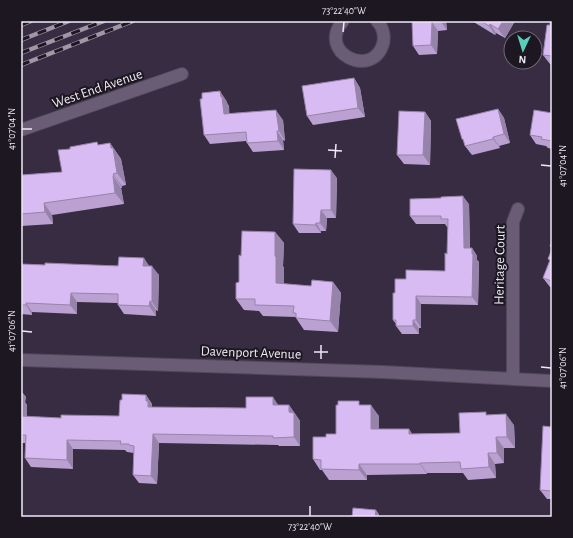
<svg xmlns="http://www.w3.org/2000/svg" width="573" height="538" font-family="'Alegreya Sans',sans-serif">
  <rect width="100%" height="100%" fill="#372c41"/>
  <g fill="none" stroke-linecap="round" stroke-linejoin="round">
    <g stroke="#504759" stroke-width="14">
      <path id="service" d="M 513,378 L 513,322"/>
    </g>
    <g stroke="#504759" stroke-width="14">
      <g id="minor">
        <path d="M 343,21 C 316,52 372,80 383,44 C 385,36 383,27 377,21"/>
        <path d="M 21,130 L 182,74"/>
        <path d="M 513,322 L 513,222 L 518,209"/>
        <path d="M 21,360 L 383,372 L 552,381"/>
      </g>
    </g>
    <use href="#service" stroke="#695c74" stroke-width="12"/>
    <use href="#minor" stroke="#695c74" stroke-width="12"/>
    <g stroke="#9f96a7" stroke-width="4.5">
      <g id="rail">
        <path d="M 21,25 L 31,21"/>
        <path d="M 21,40 L 69,21"/>
        <path d="M 21,53 L 104,21"/>
        <path d="M 21,65 L 133,21"/>
      </g>
    </g>
    <use href="#rail" stroke="#1c1720" stroke-width="3" stroke-dasharray="9" stroke-linecap="butt"/>
  </g>
  <g fill="#baa1d1">
    <path d="M 412,21 L 446,21 L 447,30 L 438,31 L 437,54 L 419,55 L 413,46 Z"/>
    <path d="M 472,21 L 515,21 L 505,38 L 496,33 L 495,35 Z"/>
    <path d="M 552,21 L 552,65 L 550,64 L 543,55 L 550,25 Z"/>
    <path d="M 354,78 L 360,88 L 365,117 L 313,125 L 307,116 Z"/>
    <path d="M 202,99 L 226,100 L 227,103 L 229,106 L 229,114 L 283,120 L 285,141 L 283,140 L 284,150 L 253,152 L 247,143 L 246,141 L 210,144 L 204,135 Z"/>
    <path d="M 498,109 L 504,118 L 510,143 L 499,146 L 500,148 L 472,155 L 465,146 L 464,142 L 462,139 Z"/>
    <path d="M 425,112 L 431,121 L 430,165 L 404,164 L 397,155 Z"/>
    <path d="M 552,113 L 552,149 L 548,148 L 546,146 L 536,144 L 530,135 Z"/>
    <path d="M 110,143 L 121,159 L 126,185 L 122,186 L 122,188 L 121,188 L 124,204 L 52,215 L 53,224 L 21,226 L 21,175 L 62,172 L 99,145 Z"/>
    <path d="M 337,178 L 336,218 L 327,218 L 326,231 L 321,231 L 321,233 L 299,233 L 293,224 Z"/>
    <path d="M 469,204 L 470,248 L 472,248 L 477,256 L 477,260 L 479,262 L 478,305 L 421,304 L 421,328 L 419,328 L 419,334 L 402,334 L 396,326 L 396,324 L 393,320 L 395,293 L 406,279 L 445,271 L 447,254 L 448,227 L 447,227 L 445,224 L 416,224 L 410,216 Z"/>
    <path d="M 275,232 L 284,243 L 283,266 L 284,268 L 284,284 L 311,286 L 333,282 L 341,293 L 338,332 L 304,330 L 296,318 L 296,317 L 263,316 L 259,311 L 244,310 L 236,299 L 239,282 L 241,256 Z"/>
    <path d="M 552,241 L 552,287 L 550,287 L 543,278 L 550,261 L 548,259 L 552,249 L 550,246 Z"/>
    <path d="M 21,264 L 45,265 L 150,266 L 159,275 L 158,311 L 156,310 L 156,316 L 124,314 L 118,305 L 118,303 L 77,302 L 77,314 L 32,312 L 32,315 L 21,314 Z"/>
    <path d="M 21,391 L 26,397 L 25,402 L 27,405 L 27,417 L 61,418 L 119,416 L 122,400 L 146,395 L 152,404 L 152,407 L 246,408 L 278,405 L 289,405 L 300,421 L 300,446 L 279,446 L 278,445 L 159,443 L 157,484 L 139,483 L 133,475 L 134,453 L 127,452 L 125,450 L 73,449 L 73,469 L 31,467 L 25,458 L 25,443 L 21,443 Z"/>
    <path d="M 338,405 L 362,405 L 379,416 L 379,429 L 409,429 L 412,434 L 460,433 L 488,415 L 514,425 L 515,448 L 504,448 L 504,463 L 495,464 L 496,478 L 468,480 L 463,473 L 427,473 L 427,474 L 367,475 L 367,480 L 329,480 L 322,470 L 320,470 L 313,459 L 326,437 L 336,434 Z"/>
    <path d="M 552,427 L 552,499 L 547,499 L 540,490 Z"/>
  </g>
  <g fill="#9783aa">
    <path d="M 440,21 L 446,21 L 447,30 Z"/>
    <path d="M 503,21 L 515,21 L 505,38 L 498,29 Z"/>
    <path d="M 432,22 L 438,31 L 437,54 L 431,45 Z"/>
    <path d="M 490,24 L 496,33 L 495,35 L 489,26 Z"/>
    <path d="M 354,78 L 360,88 L 365,117 L 358,108 Z"/>
    <path d="M 220,91 L 226,100 L 227,103 L 229,106 L 230,123 L 224,114 Z"/>
    <path d="M 498,109 L 504,118 L 510,143 L 504,134 Z"/>
    <path d="M 276,110 L 283,120 L 285,141 L 279,131 Z"/>
    <path d="M 425,112 L 431,121 L 430,165 L 423,155 Z"/>
    <path d="M 277,131 L 283,140 L 284,150 L 278,141 Z"/>
    <path d="M 493,137 L 499,146 L 500,148 L 493,139 Z"/>
    <path d="M 110,143 L 121,159 L 126,185 L 117,173 L 111,148 Z"/>
    <path d="M 331,170 L 337,178 L 336,218 L 331,210 Z"/>
    <path d="M 113,174 L 122,186 L 122,188 L 114,176 Z"/>
    <path d="M 113,176 L 121,188 L 124,204 L 115,193 Z"/>
    <path d="M 463,196 L 469,204 L 470,256 L 464,248 Z"/>
    <path d="M 44,203 L 52,215 L 53,224 L 45,212 Z"/>
    <path d="M 321,210 L 327,218 L 326,231 L 320,223 Z"/>
    <path d="M 316,223 L 321,231 L 321,233 L 315,225 Z"/>
    <path d="M 275,232 L 284,243 L 283,266 L 284,268 L 284,295 L 276,283 L 275,256 Z"/>
    <path d="M 472,248 L 477,256 L 477,260 L 479,262 L 478,305 L 472,297 Z"/>
    <path d="M 144,258 L 150,267 L 143,266 Z"/>
    <path d="M 152,266 L 159,275 L 158,311 L 152,302 Z"/>
    <path d="M 333,282 L 341,293 L 338,332 L 330,321 Z"/>
    <path d="M 71,293 L 77,302 L 77,314 L 70,305 Z"/>
    <path d="M 416,296 L 421,304 L 421,328 L 416,320 Z"/>
    <path d="M 150,301 L 156,310 L 156,316 L 149,306 Z"/>
    <path d="M 26,303 L 32,312 L 32,315 L 26,305 Z"/>
    <path d="M 413,320 L 419,328 L 419,334 L 413,326 Z"/>
    <path d="M 21,391 L 26,397 L 25,402 L 27,405 L 27,425 L 21,416 Z"/>
    <path d="M 146,395 L 152,404 L 152,407 L 148,407 L 146,401 Z"/>
    <path d="M 273,397 L 279,406 L 273,405 Z"/>
    <path d="M 289,405 L 300,421 L 300,446 L 294,437 L 289,412 Z"/>
    <path d="M 371,405 L 379,416 L 379,440 L 371,429 Z"/>
    <path d="M 506,414 L 514,425 L 515,448 L 507,437 Z"/>
    <path d="M 409,429 L 416,440 L 409,434 Z"/>
    <path d="M 153,434 L 159,443 L 157,484 L 151,476 Z"/>
    <path d="M 496,437 L 504,448 L 504,463 L 497,453 Z"/>
    <path d="M 67,440 L 73,449 L 73,469 L 67,460 Z"/>
    <path d="M 488,453 L 495,464 L 496,478 L 489,467 Z"/>
    <path d="M 420,463 L 427,473 L 427,474 L 420,464 Z"/>
    <path d="M 359,464 L 367,475 L 367,480 L 359,470 Z"/>
    <path d="M 376,510 L 379,514 L 379,517 L 375,517 Z"/>
  </g>
  <g fill="#d8bbf3" stroke="#9783aa">
    <path d="M 412,21 L 438,21 L 432,22 L 431,45 L 413,46 Z"/>
    <path d="M 481,21 L 503,21 L 498,29 L 490,24 L 489,26 Z"/>
    <path d="M 550,21 L 552,21 L 552,56 L 543,55 L 547,25 L 550,25 Z"/>
    <path d="M 354,78 L 358,108 L 307,116 L 302,86 Z"/>
    <path d="M 220,91 L 221,97 L 222,97 L 224,114 L 276,110 L 279,131 L 277,131 L 278,141 L 247,143 L 246,132 L 204,135 L 200,99 L 202,99 L 202,93 Z"/>
    <path d="M 498,109 L 504,134 L 493,137 L 493,139 L 465,146 L 463,139 L 462,139 L 456,119 Z"/>
    <path d="M 534,110 L 552,113 L 552,141 L 541,139 L 542,137 L 530,135 Z"/>
    <path d="M 399,111 L 425,112 L 423,155 L 397,155 Z"/>
    <path d="M 97,142 L 98,145 L 110,143 L 111,148 L 113,148 L 117,173 L 113,174 L 114,176 L 113,176 L 115,193 L 44,203 L 45,212 L 21,214 L 21,175 L 62,172 L 58,150 L 70,149 L 70,147 Z"/>
    <path d="M 294,169 L 331,170 L 331,210 L 321,210 L 320,223 L 316,223 L 315,225 L 293,224 Z"/>
    <path d="M 463,196 L 464,248 L 472,248 L 472,254 L 473,254 L 472,297 L 416,296 L 416,320 L 413,320 L 413,326 L 396,326 L 396,320 L 393,320 L 393,293 L 395,293 L 395,279 L 406,279 L 406,270 L 445,271 L 445,253 L 447,254 L 448,219 L 441,219 L 441,216 L 410,216 L 410,199 L 441,198 L 441,197 Z"/>
    <path d="M 242,231 L 275,232 L 275,256 L 276,257 L 276,283 L 311,286 L 312,280 L 333,282 L 330,321 L 296,318 L 296,313 L 293,313 L 294,306 L 255,305 L 255,299 L 236,299 L 236,283 L 239,282 L 239,255 L 241,256 Z"/>
    <path d="M 552,241 L 552,247 L 550,246 Z"/>
    <path d="M 552,249 L 552,281 L 543,278 L 550,260 L 548,259 Z"/>
    <path d="M 119,257 L 144,258 L 143,266 L 152,266 L 152,302 L 150,301 L 149,306 L 118,305 L 118,294 L 71,293 L 70,305 L 26,303 L 26,305 L 21,305 L 21,264 L 45,265 L 45,263 L 118,266 Z"/>
    <path d="M 122,394 L 146,395 L 146,401 L 148,401 L 148,407 L 246,408 L 246,397 L 273,397 L 273,405 L 289,405 L 289,412 L 294,413 L 294,437 L 273,438 L 273,436 L 153,434 L 151,476 L 133,475 L 134,446 L 129,445 L 129,444 L 120,444 L 121,441 L 67,440 L 67,460 L 25,458 L 26,435 L 21,435 L 21,396 L 21,416 L 61,418 L 61,415 L 119,416 L 120,400 L 122,400 Z"/>
    <path d="M 338,401 L 359,401 L 359,405 L 371,405 L 371,429 L 409,429 L 409,434 L 460,433 L 459,413 L 486,412 L 486,415 L 506,414 L 507,437 L 496,437 L 497,453 L 488,453 L 489,467 L 461,469 L 460,462 L 420,463 L 420,464 L 359,464 L 359,470 L 321,469 L 321,460 L 313,459 L 313,437 L 326,437 L 326,434 L 336,434 L 336,405 L 338,405 Z"/>
    <path d="M 543,426 L 552,427 L 552,491 L 540,490 Z"/>
    <path d="M 353,508 L 376,510 L 375,517 L 352,517 Z"/>
  </g>
  <path fill="none" stroke="#f0e9f7" stroke-width="1.5" d="M 343,32 L 344,22M 22,129 L 32,129M 328,150 L 342,151M 335,158 L 336,144M 541,165 L 551,166M 22,331 L 32,332M 314,352 L 328,352M 321,359 L 321,345M 541,367 L 551,368M 310,516 L 310,506"/>
  <g text-anchor="middle" stroke-width="4" stroke-linejoin="round" paint-order="stroke">
    <g font-size="14" fill="#f0e9f7" stroke="#1c1720">
      <text transform="translate(97 88) rotate(-19)" y="5">West End Avenue</text>
      <text transform="translate(499 265) rotate(-89)" y="5">Heritage Court</text>
      <text transform="translate(251 352) rotate(2)" y="5">Davenport Avenue</text>
    </g>
  </g>
  <rect width="573" height="538" fill="none" stroke="#1c1720" stroke-width="44"/>
  <g transform="translate(523 50) rotate(184)"><circle r="19" fill="#1c1720" stroke="#716b76"/>
  <path d="M0-3L7 15L0 10L-7 15Z" fill="#5acebd"/>
  <text y="-6" font-size="11" font-weight="bold" text-anchor="middle" fill="#f0e9f7">N</text>
  </g>
  <rect x="22" y="22" width="529" height="494" fill="none" stroke="#f0e9f7" stroke-width="1.5"/>
  <g font-size="10" text-anchor="middle" fill="#f0e9f7">
    <text x="344" y="14">73°22'40"W</text>
    <text transform="translate(11 129) rotate(-90)" y="4">41°07'04"N</text>
    <text transform="translate(562 166) rotate(-90)" y="4">41°07'04"N</text>
    <text transform="translate(11 331) rotate(-90)" y="4">41°07'06"N</text>
    <text transform="translate(562 368) rotate(-90)" y="4">41°07'06"N</text>
    <text x="310" y="530">73°22'40"W</text>
  </g>
</svg>
